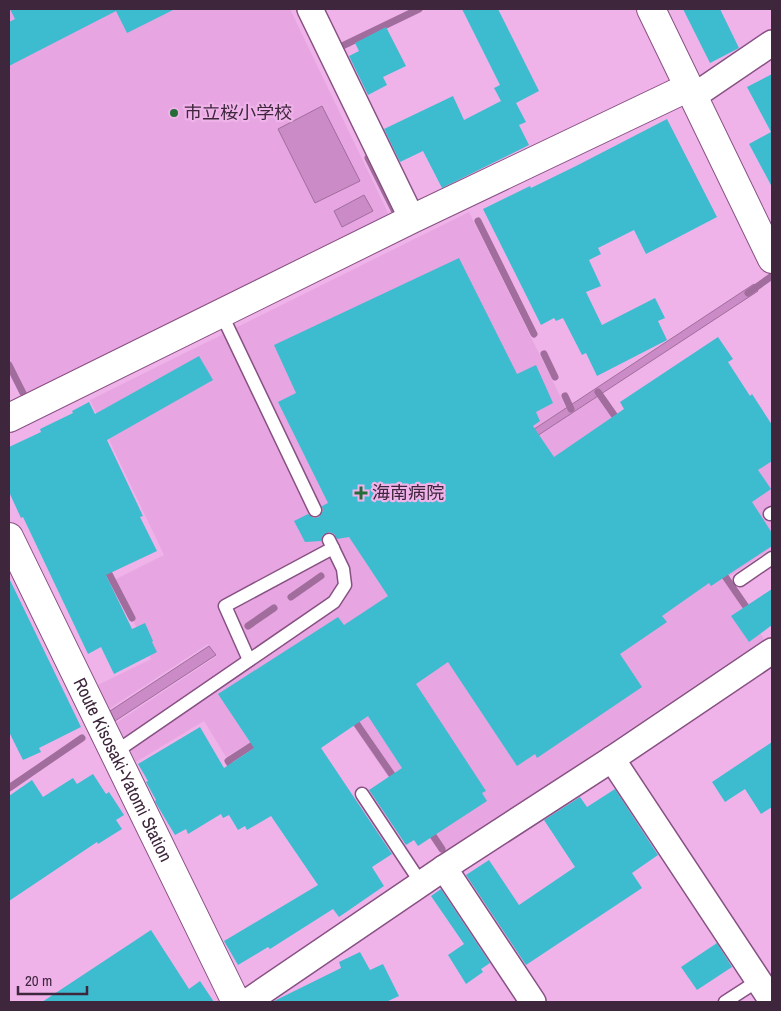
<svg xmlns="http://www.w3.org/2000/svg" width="781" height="1011" font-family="'Archivo Narrow','Noto Sans JP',sans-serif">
  <rect width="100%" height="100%" fill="#efb3ea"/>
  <g fill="#e7a5e1">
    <path d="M 9,9 L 290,9 L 390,217 L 28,395 L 9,357 Z"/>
    <path d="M 469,212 L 569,414 L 598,396 L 670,503 L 772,438 L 772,548 L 724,580 L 764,639 L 442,856 L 331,693 L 226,757 L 204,721 L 136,762 L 116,723 L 217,656 L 208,644 L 109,709 L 98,685 L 151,659 L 114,580 L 164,555 L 90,400 Z"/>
  </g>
  <g fill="#cb8bc6" stroke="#a16d9d">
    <path d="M 322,106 L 360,181 L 315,203 L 278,129 Z"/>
    <path d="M 364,195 L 373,211 L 342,227 L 334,211 Z"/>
    <path d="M 754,284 L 758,291 L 505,457 L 501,451 Z"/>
    <path d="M 209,646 L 216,655 L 115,721 L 110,711 Z"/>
  </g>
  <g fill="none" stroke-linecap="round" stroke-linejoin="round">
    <g stroke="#a16d9d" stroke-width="7">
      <path d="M 336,49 L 419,9"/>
      <path d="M 368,158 L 394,210"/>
      <path d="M 478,221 L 534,334"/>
      <path d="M 748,293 L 772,276"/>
      <path d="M 544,354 L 555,377"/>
      <path d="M 9,365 L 23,393"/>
      <path d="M 598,392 L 619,422"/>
      <path d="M 565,396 L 571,409"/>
      <path d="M 105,566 L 132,618"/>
      <path d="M 720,569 L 751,614"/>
      <path d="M 291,597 L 321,576"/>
      <path d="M 248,626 L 274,608"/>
      <path d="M 352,717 L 397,782"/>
      <path d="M 235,771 L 228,761 L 259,741"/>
      <path d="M 9,788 L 82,738"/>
      <path d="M 428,828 L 442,849"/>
    </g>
  </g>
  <g fill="#3ebccf">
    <path d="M 10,9 L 175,9 L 127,33 L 116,11 L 9,66 L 9,22 L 15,19 Z"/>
    <path d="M 462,9 L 498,9 L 539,91 L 516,103 L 526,122 L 519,125 L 529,145 L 442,188 L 423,151 L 400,162 L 384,129 L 453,96 L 464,120 L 501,101 L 494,88 L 500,85 Z"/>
    <path d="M 683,9 L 720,9 L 739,48 L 710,63 Z"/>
    <path d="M 386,27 L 406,66 L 383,77 L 387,85 L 368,95 L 349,56 L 359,51 L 355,43 Z"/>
    <path d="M 772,74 L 772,187 L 749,144 L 771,132 L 747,87 Z"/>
    <path d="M 667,119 L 717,217 L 646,254 L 634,230 L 598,248 L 601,254 L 589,260 L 601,286 L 586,292 L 602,325 L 655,298 L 665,318 L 658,321 L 667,340 L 597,376 L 586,353 L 582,355 L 563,318 L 556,321 L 554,318 L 541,325 L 483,209 L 530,186 L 531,188 L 576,166 Z"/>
    <path d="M 459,258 L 517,374 L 536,365 L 553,403 L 536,412 L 540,421 L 533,426 L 554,457 L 624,409 L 620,402 L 718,337 L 733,359 L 728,362 L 750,396 L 752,394 L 772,425 L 772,461 L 758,470 L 771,489 L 752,502 L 772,533 L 772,546 L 711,586 L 709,583 L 662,616 L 667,622 L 620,654 L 642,687 L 537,758 L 535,754 L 517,766 L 448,662 L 416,684 L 486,791 L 482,793 L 487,801 L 418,846 L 414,840 L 406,845 L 369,790 L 402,768 L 368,716 L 321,748 L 392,854 L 372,867 L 384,886 L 339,917 L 333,909 L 270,949 L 268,947 L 238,965 L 224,941 L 318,885 L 271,816 L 247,830 L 245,826 L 238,830 L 229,815 L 223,818 L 221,814 L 188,834 L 186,829 L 175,835 L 157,805 L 155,801 L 156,800 L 146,782 L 148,781 L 138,764 L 200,727 L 224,768 L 254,748 L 218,694 L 338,617 L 344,625 L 388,596 L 349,537 L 337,539 L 334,534 L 329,532 L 323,535 L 321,541 L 305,542 L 294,521 L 308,514 L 314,518 L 319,517 L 323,511 L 322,506 L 328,503 L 278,402 L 296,393 L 274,345 Z"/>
    <path d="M 199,356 L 213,380 L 107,440 L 143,516 L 140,517 L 157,551 L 106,575 L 132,629 L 145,623 L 153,641 L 152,642 L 157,652 L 114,674 L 101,647 L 88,654 L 23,517 L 21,518 L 9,492 L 9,447 L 41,432 L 40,429 L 73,413 L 72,411 L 89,402 L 95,414 Z"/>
    <path d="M 9,578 L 81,727 L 39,748 L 41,752 L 23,760 L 9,732 Z"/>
    <path d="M 772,589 L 772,625 L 749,642 L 731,616 Z"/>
    <path d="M 772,742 L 772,807 L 761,814 L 745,789 L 725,802 L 712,782 Z"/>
    <path d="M 93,774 L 106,794 L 109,792 L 124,815 L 116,820 L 122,829 L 98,844 L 97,842 L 9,901 L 9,796 L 32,780 L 43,797 L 73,778 L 77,784 Z"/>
    <path d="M 615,789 L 658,855 L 632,873 L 642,888 L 526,965 L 466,875 L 489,860 L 519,905 L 575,867 L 544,820 L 580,797 L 587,807 Z"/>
    <path d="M 441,889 L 490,963 L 481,969 L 483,972 L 466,984 L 448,955 L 464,944 L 431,896 Z"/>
    <path d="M 151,930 L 189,989 L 200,981 L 214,1002 L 42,1002 Z"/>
    <path d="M 717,943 L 732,967 L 697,990 L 681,967 Z"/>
    <path d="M 360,952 L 370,970 L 383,964 L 399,996 L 386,1002 L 272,1002 L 341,968 L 339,962 Z"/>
  </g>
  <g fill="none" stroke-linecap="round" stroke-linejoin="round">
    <g stroke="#875183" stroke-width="15">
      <g id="lane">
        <path d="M 221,313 L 315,510"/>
        <path d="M 770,514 L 772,513"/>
        <path d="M 740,580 L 772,558"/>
        <path d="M 249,660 L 225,606 L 333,548"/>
        <path d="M 114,753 L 334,602 L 345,585 L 343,569 L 329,540"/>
        <path d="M 362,794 L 421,883"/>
        <path d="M 725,1002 L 759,980"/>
      </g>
    </g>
    <g stroke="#875183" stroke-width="28">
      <g id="street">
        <path d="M 310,9 L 412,219"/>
        <path d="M 694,96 L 772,43"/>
        <path d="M 612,759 L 772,1001"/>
        <path d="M 444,868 L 533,1002"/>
        <path d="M 247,1002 L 444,868 L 612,759 L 772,651"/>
      </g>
    </g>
    <g stroke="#875183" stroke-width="30">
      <g id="secondary">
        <path d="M 651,9 L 772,259"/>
        <path d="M 9,418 L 412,219 L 689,87"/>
        <path id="s1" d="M 9,537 L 236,1002"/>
      </g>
    </g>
    <use href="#lane" stroke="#fff" stroke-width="12"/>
    <use href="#street" stroke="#fff" stroke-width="25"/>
    <use href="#secondary" stroke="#fff" stroke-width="28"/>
  </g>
  <g fill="#256c39" stroke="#efb3ea" stroke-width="2">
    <circle cx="174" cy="113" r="5"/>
    <path d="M358.5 485.5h5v5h5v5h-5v5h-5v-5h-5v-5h5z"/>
  </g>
  <g text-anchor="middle" stroke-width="4.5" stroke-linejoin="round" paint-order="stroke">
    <g font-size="18" fill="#3e263c" stroke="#efb3ea" text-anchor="start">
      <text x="184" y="119">市立桜小学校</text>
      <text x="372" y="499">海南病院</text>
    </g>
    <g font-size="18" fill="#3e263c" stroke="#efb3ea">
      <text dy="6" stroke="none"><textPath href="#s1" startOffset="259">Route Kisosaki-Yatomi Station</textPath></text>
    </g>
  </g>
  <rect width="781" height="1011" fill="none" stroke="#3e263c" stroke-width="20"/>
  <path d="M18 986v8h69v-8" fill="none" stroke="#3e263c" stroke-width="2.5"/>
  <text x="25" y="986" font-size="15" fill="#3e263c" stroke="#efb3ea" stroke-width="4" paint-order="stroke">20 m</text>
</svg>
